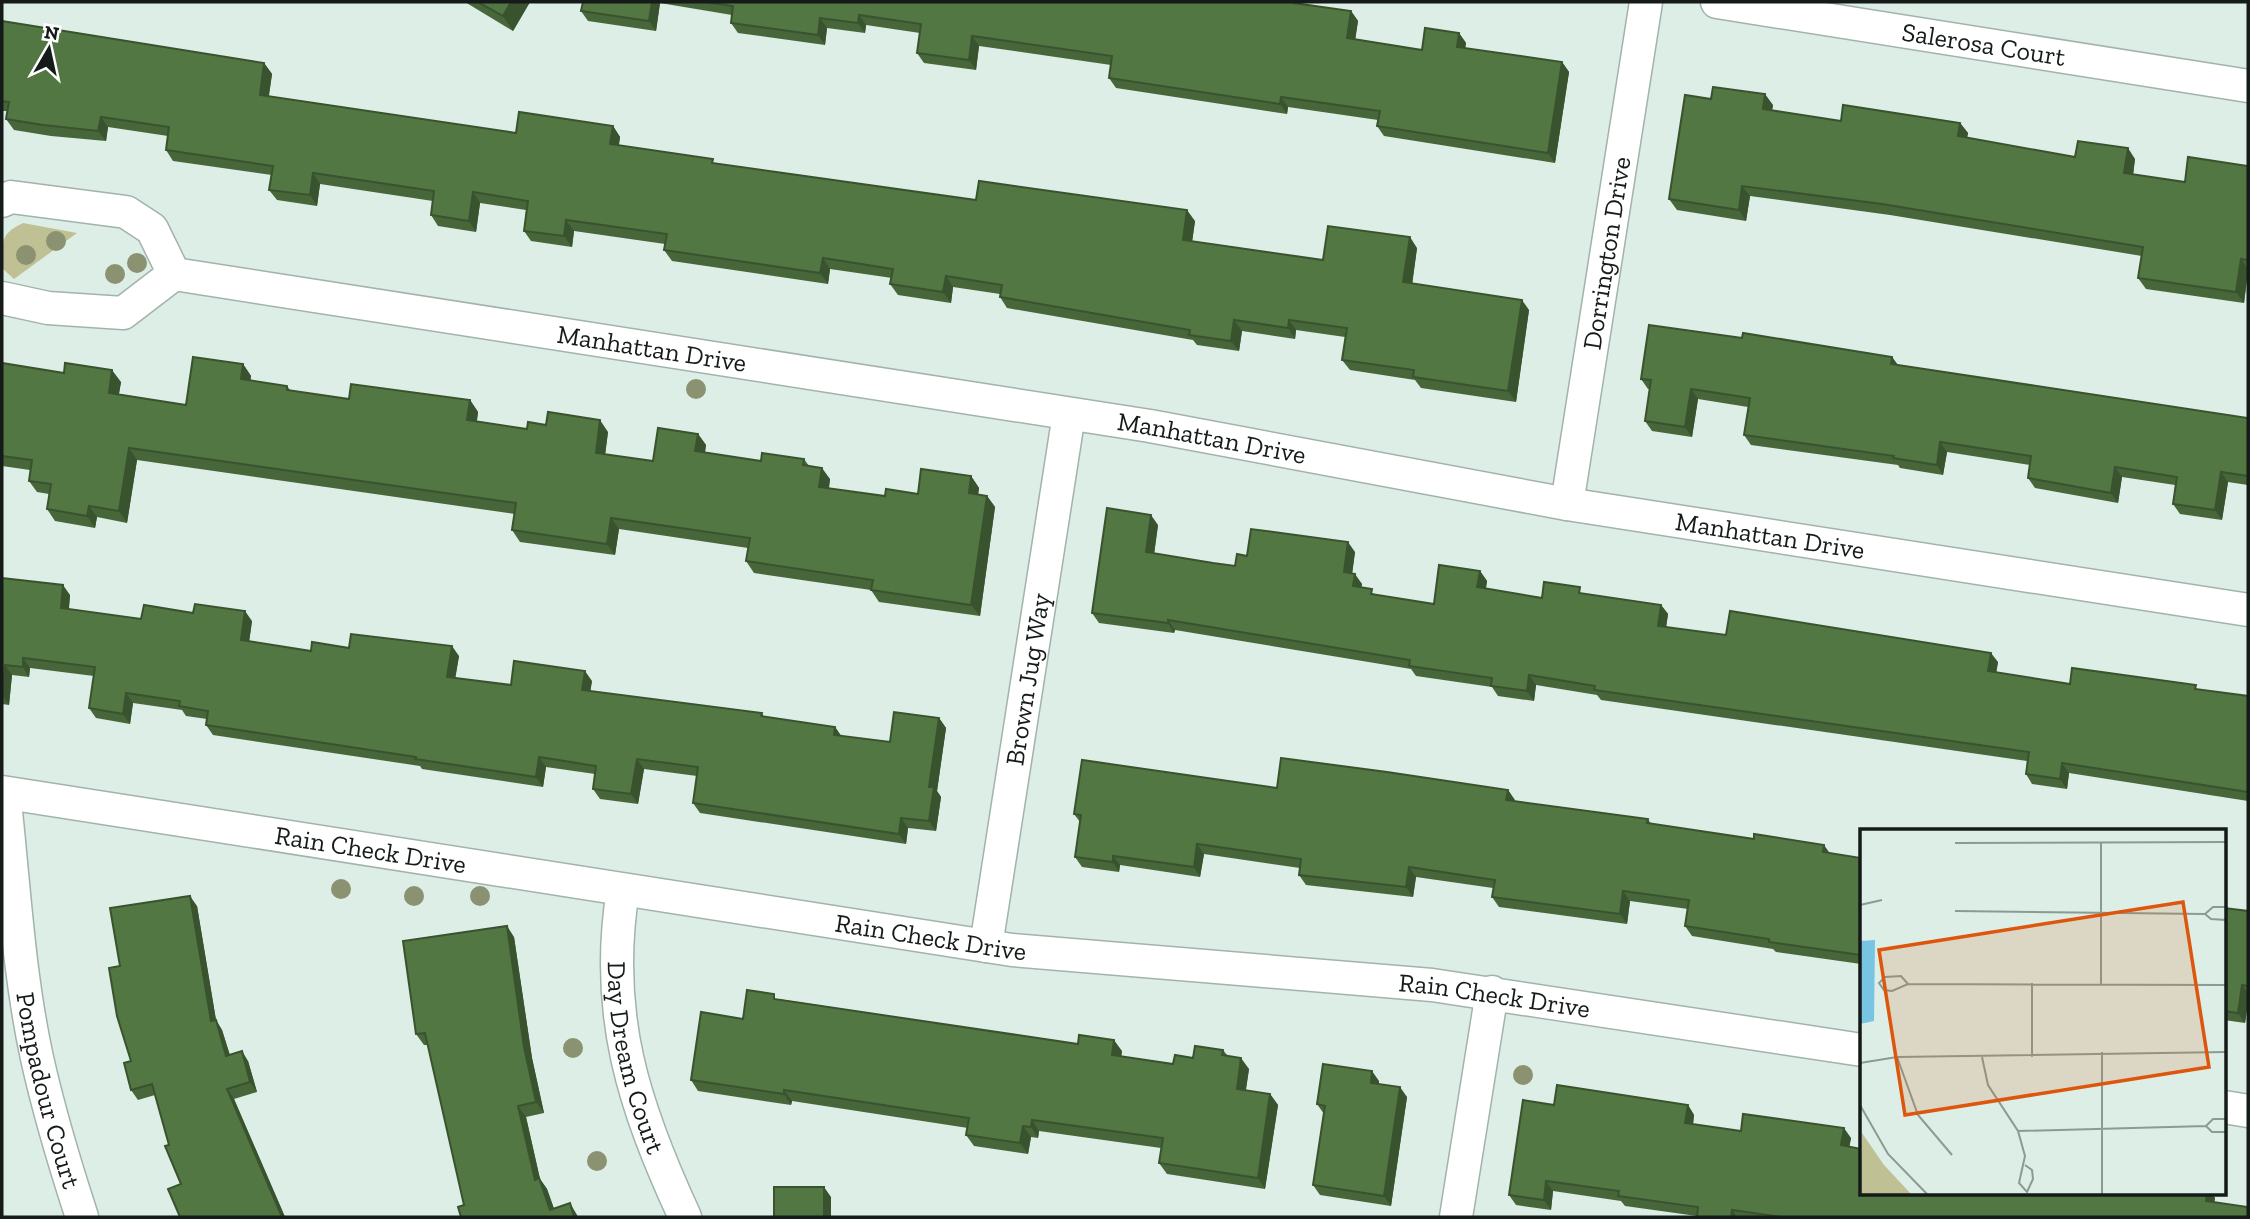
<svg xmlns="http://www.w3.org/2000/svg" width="2250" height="1219" font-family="'Zilla Slab',serif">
  <rect width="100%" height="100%" fill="#dceee6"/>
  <path fill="#c0c095" d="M 23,223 L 77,233 L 14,279 L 2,268 C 2,242 0,234 23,223 Z"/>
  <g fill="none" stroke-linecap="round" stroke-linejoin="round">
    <g stroke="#a1b3ab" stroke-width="35">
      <g id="minor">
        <path id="s1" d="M 1717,2 L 2248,86"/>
        <path d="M 2,201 L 11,197 L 126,212 L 152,229 L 174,274"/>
        <path id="s2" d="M 2,298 L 48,308 L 123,313 L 174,274 L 1150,426 L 1567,504 L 2248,610"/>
        <path id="s3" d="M 1567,504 L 1646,2"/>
        <path id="s4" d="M 2,792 L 1012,950 L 1432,985 L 1862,1050"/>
        <path id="s5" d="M 4,793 C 14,881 18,971 37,1058 C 49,1112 65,1165 82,1217"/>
        <path id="s6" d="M 623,890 C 603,1014 634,1107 685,1217"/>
        <path id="s7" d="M 986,946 L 1069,414"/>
        <path d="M 2224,1107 L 2248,1111"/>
        <path d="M 1456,1217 L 1492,992"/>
      </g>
    </g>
    <use href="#minor" stroke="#fff" stroke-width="32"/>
  </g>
  <g fill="#8b9272">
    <circle cx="56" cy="241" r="10"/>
    <circle cx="26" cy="255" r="10"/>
    <circle cx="137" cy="263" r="10"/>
    <circle cx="115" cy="274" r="10"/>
    <circle cx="696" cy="389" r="10"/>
    <circle cx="341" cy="889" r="10"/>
    <circle cx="414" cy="896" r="10"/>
    <circle cx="480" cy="896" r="10"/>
    <circle cx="573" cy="1048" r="10"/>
    <circle cx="1523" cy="1075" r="10"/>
    <circle cx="597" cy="1161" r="10"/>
  </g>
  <g fill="#47663a">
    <path d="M 465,2 L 530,2 L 513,31 Z"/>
    <path d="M 583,2 L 1300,2 L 1302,4 L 1351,11 L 1358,21 L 1355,39 L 1422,50 L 1459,33 L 1466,43 L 1465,48 L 1562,62 L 1569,72 L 1555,163 L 1384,136 L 1377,126 L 1378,120 L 1288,107 L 1287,114 L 1116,88 L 1109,78 L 1111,65 L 979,46 L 976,70 L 924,63 L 917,53 L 920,33 L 866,25 L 865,33 L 827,28 L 825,45 L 738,33 L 731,23 L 732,15 L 660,3 L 656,31 L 588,21 L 581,11 Z"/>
    <path d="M 2,21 L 264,63 L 272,74 L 269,96 L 516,133 L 613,126 L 620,137 L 619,145 L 716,164 L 976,200 L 1195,221 L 1192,241 L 1323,260 L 1417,248 L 1412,284 L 1529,310 L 1516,402 L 1421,388 L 1415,380 L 1350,370 L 1342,360 L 1345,337 L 1296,330 L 1295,339 L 1242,331 L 1239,351 L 1197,345 L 1193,340 L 1007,308 L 1000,297 L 1000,294 L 953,287 L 951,303 L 898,295 L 890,284 L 892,278 L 830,269 L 828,284 L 672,261 L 664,250 L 665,244 L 574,231 L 572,247 L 531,241 L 524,231 L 526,210 L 480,203 L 476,232 L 438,226 L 431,215 L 433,201 L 320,184 L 317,206 L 277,200 L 269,190 L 272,175 L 173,161 L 166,150 L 168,136 L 108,127 L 106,141 L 51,136 L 14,130 L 6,119 L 7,111 L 2,111 Z"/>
    <path d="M 1711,99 L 1773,105 L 1772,111 L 1841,121 L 1960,123 L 1968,133 L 1967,138 L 2075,157 L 2135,159 L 2133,174 L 2185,182 L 2248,166 L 2248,272 L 2244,303 L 2146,289 L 2138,278 L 2142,256 L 1890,215 L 1750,196 L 1746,221 L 1677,210 L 1669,199 Z"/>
    <path d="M 1742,338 L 1892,357 L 1898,365 L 2248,418 L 2248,485 L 2228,482 L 2222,520 L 2180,514 L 2173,504 L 2175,485 L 2122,477 L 2118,503 L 2035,488 L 2028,478 L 2030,465 L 1947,452 L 1943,475 L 1900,468 L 1898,465 L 1751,445 L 1744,435 L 1748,407 L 1698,399 L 1692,437 L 1652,431 L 1645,421 L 1650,389 L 1648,389 L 1641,379 Z"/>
    <path d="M 2,363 L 121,382 L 119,394 L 186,405 L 243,364 L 251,376 L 250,381 L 287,386 L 290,390 L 349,399 L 470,400 L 478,412 L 477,421 L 527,429 L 608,432 L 605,454 L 653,461 L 698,434 L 706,445 L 705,453 L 761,461 L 804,459 L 809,466 L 830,479 L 829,489 L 885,496 L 918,494 L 971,476 L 979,488 L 978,494 L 987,496 L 995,507 L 980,616 L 879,602 L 871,590 L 754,573 L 746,561 L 748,548 L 619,529 L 615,555 L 520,542 L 512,530 L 515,514 L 137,460 L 127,523 L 97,517 L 95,528 L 55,521 L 47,509 L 49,494 L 37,492 L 29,481 L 30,470 L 2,466 Z"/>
    <path d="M 1158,525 L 1154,554 L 1235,566 L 1247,556 L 1355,552 L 1352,574 L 1362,584 L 1361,587 L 1376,595 L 1434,604 L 1480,571 L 1487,581 L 1486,589 L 1542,598 L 1585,594 L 1661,605 L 1668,614 L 1666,627 L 1726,635 L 1998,662 L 1996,672 L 2070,684 L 2199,689 L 2248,696 L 2248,801 L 2069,773 L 2067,789 L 2032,784 L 2026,774 L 2027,761 L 1601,700 L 1597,695 L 1536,685 L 1534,701 L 1498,696 L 1492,687 L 1416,676 L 1411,669 L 1175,630 L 1174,633 L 1099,623 L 1092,613 Z"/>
    <path d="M 2,578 L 70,595 L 69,609 L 141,619 L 252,621 L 249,641 L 311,651 L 349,648 L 459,656 L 455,678 L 511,685 L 592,681 L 590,691 L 762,713 L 764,717 L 835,727 L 841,736 L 890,742 L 939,718 L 946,728 L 937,791 L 941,797 L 936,831 L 908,828 L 906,844 L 700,813 L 693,803 L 697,776 L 644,769 L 638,804 L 600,799 L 593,789 L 595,774 L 546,767 L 543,787 L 422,769 L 420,766 L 213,735 L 206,725 L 207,719 L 186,716 L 182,710 L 133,703 L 130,724 L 96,718 L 89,708 L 94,676 L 30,668 L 29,677 L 12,675 L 9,705 L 2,704 Z"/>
    <path d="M 1277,788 L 1508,790 L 1515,801 L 1648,819 L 1651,824 L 1861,858 L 1861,964 L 1776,952 L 1773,949 L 1692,936 L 1685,926 L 1688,909 L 1630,901 L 1627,924 L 1499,907 L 1492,897 L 1493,888 L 1416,877 L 1413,897 L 1306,885 L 1299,875 L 1300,868 L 1204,854 L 1200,877 L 1120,865 L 1119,872 L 1082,867 L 1075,857 L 1080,822 L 1074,814 Z"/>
    <path d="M 197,906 L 216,1020 L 222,1030 L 230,1055 L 248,1061 L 257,1092 L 234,1099 L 285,1217 L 180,1217 L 181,1184 L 155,1095 L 138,1100 L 131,1090 L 131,1061 L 120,966 Z"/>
    <path d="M 2224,908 L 2248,911 L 2248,1003 L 2245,1023 L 2224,1020 Z"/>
    <path d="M 514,937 L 532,1058 L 544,1113 L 526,1117 L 540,1179 L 547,1189 L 554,1209 L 577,1215 L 464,1205 L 428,1045 L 424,1045 L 416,1034 Z"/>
    <path d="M 778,999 L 1122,1051 L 1121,1057 L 1173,1064 L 1223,1050 L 1227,1055 L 1249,1069 L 1246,1090 L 1270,1094 L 1278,1105 L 1265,1189 L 1167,1174 L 1159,1163 L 1161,1148 L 1039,1131 L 1038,1138 L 1031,1137 L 1028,1154 L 974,1146 L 966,1135 L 968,1128 L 792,1101 L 791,1105 L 698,1091 L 691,1080 L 743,1019 Z"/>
    <path d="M 1379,1081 L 1379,1084 L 1407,1097 L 1391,1206 L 1320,1195 L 1313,1185 L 1324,1114 L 1317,1104 Z"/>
    <path d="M 1554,1105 L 1688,1105 L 1694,1115 L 1693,1124 L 1741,1131 L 1851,1138 L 1849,1147 L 1861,1193 L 2211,1193 L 2215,1198 L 2214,1202 L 2248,1217 L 1697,1217 L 1697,1216 L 1625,1206 L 1621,1201 L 1553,1191 L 1551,1210 L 1516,1205 L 1509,1195 Z"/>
  </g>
  <g fill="#39532f">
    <path d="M 511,2 L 530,2 L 513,31 L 503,16 Z"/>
    <path d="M 652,2 L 659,2 L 660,3 L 656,31 L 649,21 Z"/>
    <path d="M 1351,11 L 1358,21 L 1354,48 L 1347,38 Z"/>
    <path d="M 859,15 L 866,25 L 865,33 L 858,23 Z"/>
    <path d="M 820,18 L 827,28 L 825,45 L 818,35 Z"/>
    <path d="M 1459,33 L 1466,43 L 1464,57 L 1457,47 Z"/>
    <path d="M 972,36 L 979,46 L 976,70 L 969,60 Z"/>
    <path d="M 1562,62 L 1569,72 L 1555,163 L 1548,153 Z"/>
    <path d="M 264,63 L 272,74 L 267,106 L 260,95 Z"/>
    <path d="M 1765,94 L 1773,105 L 1770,120 L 1763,109 Z"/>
    <path d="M 1281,97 L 1288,107 L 1287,114 L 1280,104 Z"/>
    <path d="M 101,117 L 108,127 L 106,141 L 98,131 Z"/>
    <path d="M 1960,123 L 1968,133 L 1965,147 L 1958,136 Z"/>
    <path d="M 613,126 L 620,137 L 617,155 L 610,144 Z"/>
    <path d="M 2128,148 L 2135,159 L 2132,184 L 2124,173 Z"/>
    <path d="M 313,173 L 320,184 L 317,206 L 310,195 Z"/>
    <path d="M 1742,186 L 1750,196 L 1746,221 L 1739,210 Z"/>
    <path d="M 473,192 L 480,203 L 476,232 L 469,221 Z"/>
    <path d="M 1187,210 L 1195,221 L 1191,250 L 1183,240 Z"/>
    <path d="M 566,220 L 574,231 L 572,247 L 564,236 Z"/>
    <path d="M 1410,237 L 1417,248 L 1411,293 L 1403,282 Z"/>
    <path d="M 823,258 L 830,269 L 828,284 L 820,273 Z"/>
    <path d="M 2241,259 L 2248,269 L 2244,303 L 2236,292 Z"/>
    <path d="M 946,276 L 953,287 L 951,303 L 943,292 Z"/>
    <path d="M 1522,300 L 1529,310 L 1516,402 L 1508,391 Z"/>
    <path d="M 1234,320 L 1242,331 L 1239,351 L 1231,341 Z"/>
    <path d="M 1289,320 L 1296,330 L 1295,339 L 1288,328 Z"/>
    <path d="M 1892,357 L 1899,367 L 1891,364 Z"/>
    <path d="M 243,364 L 251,376 L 249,391 L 241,379 Z"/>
    <path d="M 112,370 L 121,382 L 117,404 L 109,393 Z"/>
    <path d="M 1691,389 L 1698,399 L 1692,437 L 1685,427 Z"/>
    <path d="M 470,400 L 478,412 L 475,432 L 467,420 Z"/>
    <path d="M 600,420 L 608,432 L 604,464 L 596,453 Z"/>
    <path d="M 698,434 L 706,445 L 703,463 L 695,451 Z"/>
    <path d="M 1940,442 L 1947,452 L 1943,475 L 1937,465 Z"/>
    <path d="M 129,448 L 137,460 L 127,523 L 119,511 Z"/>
    <path d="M 2115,467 L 2122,477 L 2118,503 L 2111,493 Z"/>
    <path d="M 822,468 L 830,479 L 827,499 L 819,487 Z"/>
    <path d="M 2221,472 L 2228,482 L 2222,520 L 2215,510 Z"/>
    <path d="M 971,476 L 979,488 L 977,504 L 969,493 Z"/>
    <path d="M 987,496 L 995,507 L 980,616 L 971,605 Z"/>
    <path d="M 89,506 L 97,517 L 95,528 L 87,516 Z"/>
    <path d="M 1151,515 L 1158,525 L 1153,562 L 1146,552 Z"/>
    <path d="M 611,518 L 619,529 L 615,555 L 607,544 Z"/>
    <path d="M 1348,542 L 1355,552 L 1351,582 L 1344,572 Z"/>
    <path d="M 1480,571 L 1487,581 L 1484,597 L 1477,587 Z"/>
    <path d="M 1355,574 L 1362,584 L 1360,596 L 1353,586 Z"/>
    <path d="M 63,585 L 70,595 L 68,617 L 61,608 Z"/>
    <path d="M 1661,605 L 1668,614 L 1665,635 L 1658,626 Z"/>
    <path d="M 245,611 L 252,621 L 248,650 L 241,640 Z"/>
    <path d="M 1168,620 L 1175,630 L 1174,633 L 1168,623 Z"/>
    <path d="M 452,646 L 459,656 L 454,686 L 447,677 Z"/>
    <path d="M 1991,653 L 1998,662 L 1995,681 L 1988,671 Z"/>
    <path d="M 23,658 L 30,668 L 29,677 L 23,667 Z"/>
    <path d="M 5,665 L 12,675 L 9,705 L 2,695 Z"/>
    <path d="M 585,671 L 592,681 L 589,700 L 582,690 Z"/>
    <path d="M 1529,675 L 1536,685 L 1534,701 L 1527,691 Z"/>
    <path d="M 126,693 L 133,703 L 130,724 L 123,714 Z"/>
    <path d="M 939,718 L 946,728 L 937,791 L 941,797 L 936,831 L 929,821 L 929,787 Z"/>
    <path d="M 835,727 L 842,737 L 834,735 Z"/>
    <path d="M 539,757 L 546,767 L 543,787 L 536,777 Z"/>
    <path d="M 637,759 L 644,769 L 638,804 L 631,794 Z"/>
    <path d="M 2062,763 L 2069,773 L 2067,789 L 2060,779 Z"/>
    <path d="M 1508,790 L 1515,800 L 1513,810 L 1506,800 Z"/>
    <path d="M 901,818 L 908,828 L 906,844 L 899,834 Z"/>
    <path d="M 1197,844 L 1204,854 L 1200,877 L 1194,867 Z"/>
    <path d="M 1824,845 L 1831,855 L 1823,852 Z"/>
    <path d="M 1113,856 L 1120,865 L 1119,872 L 1113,862 Z"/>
    <path d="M 1409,867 L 1416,877 L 1413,897 L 1406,887 Z"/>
    <path d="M 1623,891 L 1630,901 L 1627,924 L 1620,914 Z"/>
    <path d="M 190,896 L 197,906 L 216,1020 L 222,1030 L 233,1066 L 226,1056 L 211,1021 Z"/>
    <path d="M 507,926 L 514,937 L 532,1058 L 544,1113 L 536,1102 L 524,1047 Z"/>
    <path d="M 2242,985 L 2248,993 L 2248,1003 L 2245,1023 L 2238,1013 Z"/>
    <path d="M 1114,1040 L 1122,1051 L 1120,1066 L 1112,1055 Z"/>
    <path d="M 242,1051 L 248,1061 L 257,1092 L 250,1082 Z"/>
    <path d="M 1241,1058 L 1249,1069 L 1244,1100 L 1237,1089 Z"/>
    <path d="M 1372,1071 L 1379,1081 L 1378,1093 L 1371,1083 Z"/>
    <path d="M 1400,1087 L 1407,1097 L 1391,1206 L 1384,1196 Z"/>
    <path d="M 227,1089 L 234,1099 L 285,1217 L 282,1217 Z"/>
    <path d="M 784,1090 L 792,1101 L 791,1105 L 784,1094 Z"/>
    <path d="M 1270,1094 L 1278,1105 L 1265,1189 L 1258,1178 Z"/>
    <path d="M 1688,1105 L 1694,1115 L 1692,1133 L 1685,1123 Z"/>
    <path d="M 518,1106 L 526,1117 L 540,1179 L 547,1189 L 557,1217 L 550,1210 L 535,1180 Z"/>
    <path d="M 1032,1120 L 1039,1131 L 1038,1138 L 1031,1127 Z"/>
    <path d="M 1023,1126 L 1031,1137 L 1028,1154 L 1020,1143 Z"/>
    <path d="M 1844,1128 L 1851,1138 L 1848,1155 L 1841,1145 Z"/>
    <path d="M 1546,1181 L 1553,1191 L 1551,1210 L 1544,1200 Z"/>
    <path d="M 824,1187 L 831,1197 L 831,1217 L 824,1217 Z"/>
    <path d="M 2207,1193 L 2211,1193 L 2215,1198 L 2213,1211 L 2206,1201 Z"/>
    <path d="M 570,1203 L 577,1215 L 578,1217 L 574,1217 Z"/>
    <path d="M 1732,1210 L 1737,1217 L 1731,1217 Z"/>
  </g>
  <g fill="#527743" stroke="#39532f" stroke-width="2">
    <path d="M 478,2 L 511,2 L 503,16 Z"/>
    <path d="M 583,2 L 652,2 L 649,21 L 581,11 Z"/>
    <path d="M 705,2 L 1295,2 L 1294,3 L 1351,11 L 1347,38 L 1422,50 L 1425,28 L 1459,33 L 1457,47 L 1562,62 L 1548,153 L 1377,126 L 1380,111 L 1281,97 L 1280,104 L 1109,78 L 1112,56 L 972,36 L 969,60 L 917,53 L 921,24 L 859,15 L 858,23 L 820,18 L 818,35 L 731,23 L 733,6 Z"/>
    <path d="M 2,21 L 264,63 L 260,95 L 516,133 L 519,112 L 613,126 L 610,144 L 713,159 L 712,163 L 976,200 L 979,181 L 1187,210 L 1183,240 L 1323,260 L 1328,226 L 1410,237 L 1403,282 L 1522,300 L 1508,391 L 1413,377 L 1414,370 L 1342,360 L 1347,328 L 1289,320 L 1288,328 L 1234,320 L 1231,341 L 1189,335 L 1190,330 L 1000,297 L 1002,285 L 946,276 L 943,292 L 890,284 L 893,269 L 823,258 L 820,273 L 664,250 L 667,234 L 566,220 L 564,236 L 524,231 L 528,201 L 473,192 L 469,221 L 431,215 L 434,191 L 313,173 L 310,195 L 269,190 L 273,166 L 166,150 L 169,127 L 101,117 L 98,131 L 43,125 L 6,119 L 9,102 L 2,101 Z"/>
    <path d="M 1713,87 L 1765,94 L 1763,109 L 1841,121 L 1843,105 L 1960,123 L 1958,136 L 2075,157 L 2078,141 L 2128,148 L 2124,173 L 2185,182 L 2188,157 L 2248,166 L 2248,260 L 2241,259 L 2236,292 L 2138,278 L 2143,247 L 1882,204 L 1742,186 L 1739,210 L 1669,199 L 1685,95 L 1711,99 Z"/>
    <path d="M 1649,325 L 1742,338 L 1743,333 L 1892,357 L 1891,364 L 2248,418 L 2248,476 L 2221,472 L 2215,510 L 2173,504 L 2177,477 L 2115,467 L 2111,493 L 2028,478 L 2031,456 L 1940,442 L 1937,465 L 1893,458 L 1894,456 L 1744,435 L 1750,398 L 1691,389 L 1685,427 L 1645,421 L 1651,380 L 1641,379 Z"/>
    <path d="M 193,357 L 243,364 L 241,379 L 287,386 L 287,390 L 349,399 L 351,384 L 470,400 L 467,420 L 527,429 L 528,422 L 546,425 L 548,412 L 600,420 L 596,453 L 653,461 L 658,428 L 698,434 L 695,451 L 761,461 L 762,453 L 804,459 L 803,465 L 822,468 L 819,487 L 885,496 L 886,489 L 918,494 L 921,469 L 971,476 L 969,493 L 987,496 L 971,605 L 871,590 L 873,580 L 746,561 L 750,538 L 611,518 L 607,544 L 512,530 L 516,503 L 129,448 L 119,511 L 89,506 L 87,516 L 47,509 L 51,484 L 29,481 L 32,460 L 2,456 L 2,363 L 64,373 L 65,363 L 112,370 L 109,393 L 186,405 Z"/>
    <path d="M 1107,508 L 1151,515 L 1146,552 L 1213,563 L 1235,566 L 1237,554 L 1247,556 L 1251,529 L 1348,542 L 1344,572 L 1355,574 L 1353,586 L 1372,589 L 1371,594 L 1434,604 L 1439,565 L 1480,571 L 1477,587 L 1542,598 L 1544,582 L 1580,587 L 1579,593 L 1661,605 L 1658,626 L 1726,635 L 1730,611 L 1991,653 L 1988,671 L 2070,684 L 2072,668 L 2196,685 L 2195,689 L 2248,696 L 2248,792 L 2062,763 L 2060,779 L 2026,774 L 2029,752 L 1594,690 L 1595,686 L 1529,675 L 1527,691 L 1491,686 L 1492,678 L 1409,666 L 1410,660 L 1168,620 L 1168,623 L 1092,613 Z"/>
    <path d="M 2,578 L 63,585 L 61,608 L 141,619 L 144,605 L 193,613 L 195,604 L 245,611 L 241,640 L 311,651 L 312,642 L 349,648 L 351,634 L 452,646 L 447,677 L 511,685 L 514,661 L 585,671 L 582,690 L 762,713 L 761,716 L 835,727 L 834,735 L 890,742 L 894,712 L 939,718 L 929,787 L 934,787 L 929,821 L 901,818 L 899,834 L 693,803 L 698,767 L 637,759 L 631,794 L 593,789 L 596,766 L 539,757 L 536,777 L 415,759 L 416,757 L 206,725 L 208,711 L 179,706 L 180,701 L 126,693 L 123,714 L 89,708 L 95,667 L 23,658 L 23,667 L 5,665 L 2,695 Z"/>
    <path d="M 1281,758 L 1387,772 L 1508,790 L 1506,800 L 1648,819 L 1647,823 L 1754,839 L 1754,834 L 1824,845 L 1823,852 L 1861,858 L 1861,955 L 1769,942 L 1769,939 L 1685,926 L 1689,900 L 1623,891 L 1620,914 L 1492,897 L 1495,880 L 1409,867 L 1406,887 L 1299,875 L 1301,859 L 1197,844 L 1194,867 L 1113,856 L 1113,862 L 1075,857 L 1081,815 L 1074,814 L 1082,760 L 1277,788 Z"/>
    <path d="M 190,896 L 211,1021 L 216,1020 L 226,1056 L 242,1051 L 250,1082 L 227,1089 L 282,1217 L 180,1217 L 168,1189 L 181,1184 L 165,1146 L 169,1145 L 152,1084 L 131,1090 L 124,1063 L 131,1061 L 117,1016 L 109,968 L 120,966 L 110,908 Z"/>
    <path d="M 2224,908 L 2248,911 L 2248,986 L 2242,985 L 2238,1013 L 2224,1011 Z"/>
    <path d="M 507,926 L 524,1047 L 536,1102 L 518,1106 L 535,1180 L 539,1178 L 550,1210 L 570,1203 L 574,1217 L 461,1217 L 458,1207 L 464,1205 L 425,1033 L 416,1034 L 403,941 Z"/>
    <path d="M 747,990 L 774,994 L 774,999 L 1078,1044 L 1079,1035 L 1114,1040 L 1112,1055 L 1173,1064 L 1175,1055 L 1193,1058 L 1195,1046 L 1223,1050 L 1222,1055 L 1241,1058 L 1237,1089 L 1270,1094 L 1258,1178 L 1159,1163 L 1163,1138 L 1032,1120 L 1031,1127 L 1023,1126 L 1020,1143 L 966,1135 L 969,1118 L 784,1090 L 784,1094 L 691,1080 L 701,1012 L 743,1019 Z"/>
    <path d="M 1323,1064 L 1372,1071 L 1371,1083 L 1400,1087 L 1384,1196 L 1313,1185 L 1325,1106 L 1317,1104 Z"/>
    <path d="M 1557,1085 L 1688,1105 L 1685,1123 L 1741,1131 L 1743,1114 L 1844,1128 L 1841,1145 L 1861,1149 L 1861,1193 L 2207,1193 L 2206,1201 L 2248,1207 L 2248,1217 L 1782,1217 L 1732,1210 L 1731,1217 L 1697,1217 L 1698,1207 L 1618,1196 L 1619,1191 L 1546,1181 L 1544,1200 L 1509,1195 L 1523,1100 L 1554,1105 Z"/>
    <rect x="774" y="1187" width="50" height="30"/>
  </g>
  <g text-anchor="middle" stroke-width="5" stroke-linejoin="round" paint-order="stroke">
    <g font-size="26" fill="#141b18" stroke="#fff">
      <text dy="9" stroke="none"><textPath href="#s1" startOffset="270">Salerosa Court</textPath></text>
      <text dy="9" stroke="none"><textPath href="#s3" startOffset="254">Dorrington Drive</textPath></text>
      <text dy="9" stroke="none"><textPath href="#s2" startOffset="670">Manhattan Drive</textPath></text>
      <text dy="9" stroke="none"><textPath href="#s2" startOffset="1237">Manhattan Drive</textPath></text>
      <text dy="9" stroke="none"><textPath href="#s2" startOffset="1804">Manhattan Drive</textPath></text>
      <text dy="9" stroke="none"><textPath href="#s7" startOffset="270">Brown Jug Way</textPath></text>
      <text dy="9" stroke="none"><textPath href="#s4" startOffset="373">Rain Check Drive</textPath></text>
      <text dy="9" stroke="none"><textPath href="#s4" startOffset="940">Rain Check Drive</textPath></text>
      <text dy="9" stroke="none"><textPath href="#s4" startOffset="1507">Rain Check Drive</textPath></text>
      <text dy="9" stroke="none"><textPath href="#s6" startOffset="170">Day Dream Court</textPath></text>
      <text dy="9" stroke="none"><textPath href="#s5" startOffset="301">Pompadour Court</textPath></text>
    </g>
  </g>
  <g transform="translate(1860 829)">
    <rect width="366" height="366" fill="#dceee6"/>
    <path d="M 2,304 L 24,336 L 51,365 L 0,365 Z" fill="#c0c095"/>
    <path d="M 15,111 L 14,192 L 0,195 L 0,112 Z" fill="#77c5e3"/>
    <path fill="none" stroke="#8c9a94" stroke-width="2" d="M 241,13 L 241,156M 95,14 L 366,13M 0,76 L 22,71M 95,82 L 345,85 L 351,90 L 366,91M 345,85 L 353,78 L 366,78M 172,154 L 172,228M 48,155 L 41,147 L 25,148 L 19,154 L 24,161 L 32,162 L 48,155 L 366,156M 242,223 L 242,365M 37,228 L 58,286 L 92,326M 122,228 L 128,256 L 158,302 L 165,327 L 159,354 L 167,363 L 173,350 L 172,341 L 165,336M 0,234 L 37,228 L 366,223M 0,276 L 28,325 L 67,365M 346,297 L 353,290 L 366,290M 158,302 L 346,297 L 352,303 L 366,303"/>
    <path fill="#dd560d" fill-opacity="0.15" stroke="#dd560d" stroke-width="3.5" d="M 323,73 L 349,238 L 45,286 L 19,121 Z"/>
    <rect width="366" height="366" fill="none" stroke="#141b18" stroke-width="3.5"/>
  </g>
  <rect width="2250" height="1219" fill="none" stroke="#141b18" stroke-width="7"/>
  <g transform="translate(49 49) rotate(9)" stroke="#ffffff" stroke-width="5" paint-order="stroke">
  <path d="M0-5L12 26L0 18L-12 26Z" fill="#141b18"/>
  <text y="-10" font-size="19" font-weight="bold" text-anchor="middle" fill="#141b18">N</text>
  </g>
</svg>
